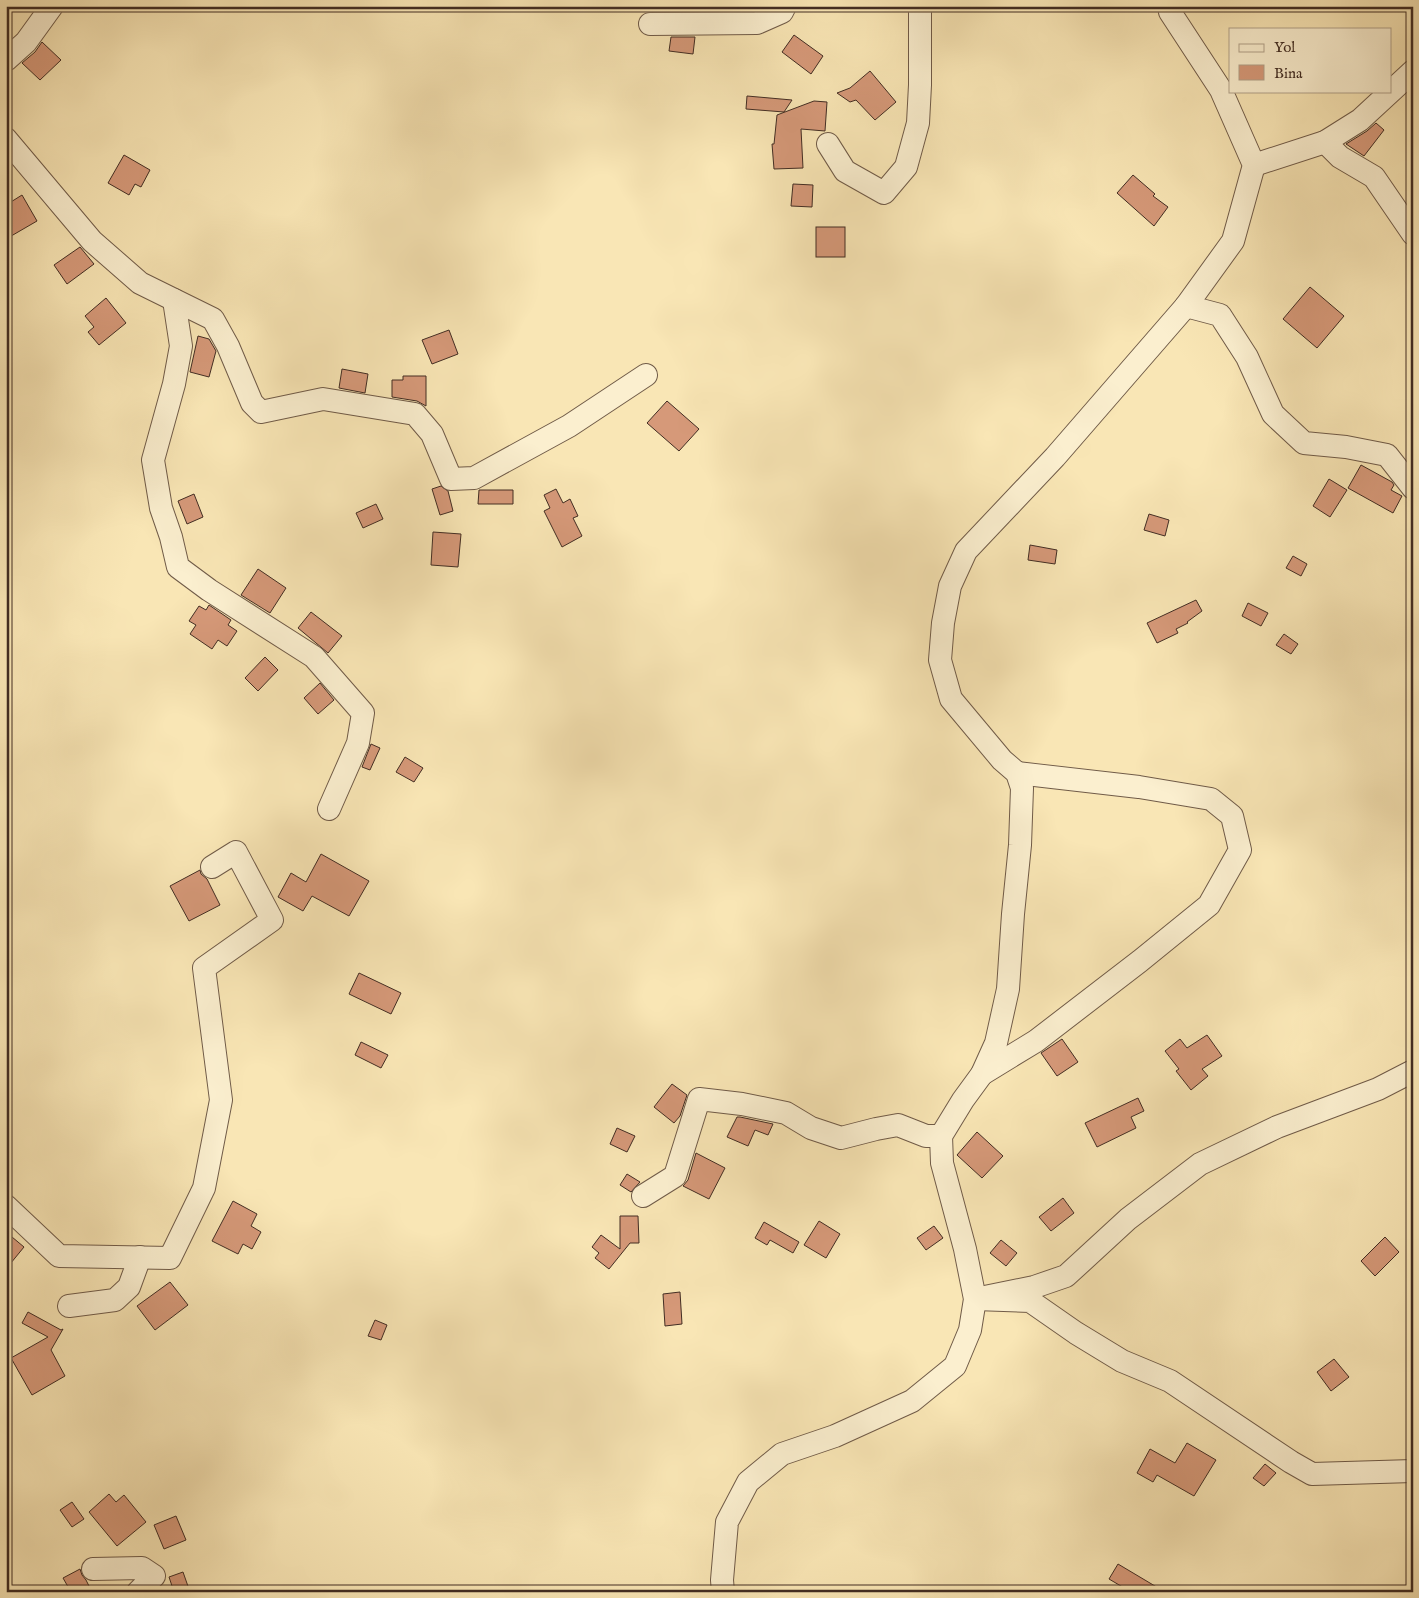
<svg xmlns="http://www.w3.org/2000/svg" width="1419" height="1598" font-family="'IM FELL English',serif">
  <rect width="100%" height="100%" fill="#f9e6b5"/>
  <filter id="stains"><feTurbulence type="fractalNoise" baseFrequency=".004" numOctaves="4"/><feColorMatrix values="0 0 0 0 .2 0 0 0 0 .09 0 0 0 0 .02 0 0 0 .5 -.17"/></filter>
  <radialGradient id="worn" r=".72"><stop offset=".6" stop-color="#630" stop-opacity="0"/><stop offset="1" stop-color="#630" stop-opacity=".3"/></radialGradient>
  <g fill="#d69979" stroke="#422d23">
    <path d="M 794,35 L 823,56 L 811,74 L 782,52 Z"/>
    <path d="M 671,37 L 695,37 L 693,54 L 669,51 Z"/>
    <path d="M 42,42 L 61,60 L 40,80 L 22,63 L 35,52 Z"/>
    <path d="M 870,71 L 896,102 L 875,120 L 856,100 L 850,102 L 837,93 L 850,88 Z"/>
    <path d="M 747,96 L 792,100 L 784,112 L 746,109 Z"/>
    <path d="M 814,101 L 827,102 L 825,131 L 801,129 L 803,168 L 774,169 L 772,144 L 774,144 L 777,115 Z"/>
    <path d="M 1376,123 L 1384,130 L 1364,156 L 1346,144 L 1367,131 Z"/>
    <path d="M 124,155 L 150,170 L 141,187 L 135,184 L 129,195 L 108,183 Z"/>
    <path d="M 1133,175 L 1155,194 L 1153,196 L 1168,207 L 1154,226 L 1117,193 Z"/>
    <path d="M 793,184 L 813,185 L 812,207 L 791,206 Z"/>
    <path d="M 22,195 L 37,221 L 6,239 L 6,205 Z"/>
    <rect x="816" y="227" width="29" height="30"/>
    <path d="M 80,247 L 94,264 L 67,284 L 54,265 Z"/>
    <path d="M 1310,287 L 1344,316 L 1317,348 L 1283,319 Z"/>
    <path d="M 106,298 L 126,323 L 99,345 L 88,332 L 94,327 L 85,316 Z"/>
    <path d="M 449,330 L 458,354 L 432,364 L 422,340 Z"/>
    <path d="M 198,336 L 209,339 L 216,351 L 209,377 L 190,372 Z"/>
    <path d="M 342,369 L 368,374 L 365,393 L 339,388 Z"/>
    <path d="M 403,376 L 426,376 L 426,406 L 417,401 L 392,397 L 392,380 L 403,380 Z"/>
    <path d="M 667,401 L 699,429 L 679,451 L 647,423 Z"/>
    <path d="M 1361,465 L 1392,482 L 1394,485 L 1391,490 L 1402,496 L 1393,513 L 1348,488 Z"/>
    <path d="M 1329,479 L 1347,490 L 1330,517 L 1313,506 Z"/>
    <path d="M 441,486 L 448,491 L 453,511 L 440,515 L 432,489 Z"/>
    <path d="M 556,489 L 563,503 L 570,499 L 578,516 L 573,518 L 582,536 L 562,547 L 544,511 L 550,508 L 544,495 Z"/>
    <path d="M 479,490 L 513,490 L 513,504 L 478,504 Z"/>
    <path d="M 194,494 L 203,517 L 187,524 L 178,501 Z"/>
    <path d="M 376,504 L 383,519 L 363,528 L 356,513 Z"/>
    <path d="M 1149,514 L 1169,520 L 1165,536 L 1144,530 Z"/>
    <path d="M 433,532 L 461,534 L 458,567 L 431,565 Z"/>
    <path d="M 1030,545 L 1057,550 L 1055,564 L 1028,560 Z"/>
    <path d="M 1293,556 L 1307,564 L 1301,576 L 1286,568 Z"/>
    <path d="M 258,569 L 286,588 L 270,613 L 241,595 Z"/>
    <path d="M 1196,600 L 1202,611 L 1187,622 L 1188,623 L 1176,629 L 1178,633 L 1157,643 L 1147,623 Z"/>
    <path d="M 1248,603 L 1268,613 L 1261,626 L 1242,616 Z"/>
    <path d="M 209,605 L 231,620 L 228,625 L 237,631 L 227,646 L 218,640 L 212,649 L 190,634 L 196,625 L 189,621 L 199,606 L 206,610 Z"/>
    <path d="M 311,612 L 342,636 L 328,653 L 298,628 Z"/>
    <path d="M 1284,634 L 1298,644 L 1291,654 L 1276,645 Z"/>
    <path d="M 265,657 L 278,670 L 258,691 L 245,678 Z"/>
    <path d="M 320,683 L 334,700 L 318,714 L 304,698 Z"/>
    <path d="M 371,744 L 380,748 L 370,770 L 362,767 Z"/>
    <path d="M 405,757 L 423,768 L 414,782 L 396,772 Z"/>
    <path d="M 321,854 L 369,881 L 349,916 L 312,896 L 303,911 L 278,897 L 291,873 L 306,882 Z"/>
    <path d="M 200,870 L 201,874 L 207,879 L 220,905 L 189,921 L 170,886 Z"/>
    <path d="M 359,973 L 401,993 L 391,1014 L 349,994 Z"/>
    <path d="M 1207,1035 L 1222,1056 L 1202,1069 L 1208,1076 L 1191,1090 L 1176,1071 L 1179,1069 L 1165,1051 L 1180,1039 L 1187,1048 Z"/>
    <path d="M 1062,1039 L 1078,1062 L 1057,1076 L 1041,1053 Z"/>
    <path d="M 361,1042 L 388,1055 L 381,1068 L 355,1055 Z"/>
    <path d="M 672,1084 L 687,1095 L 680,1116 L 674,1123 L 654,1107 Z"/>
    <path d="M 1138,1098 L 1144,1111 L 1131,1117 L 1136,1128 L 1097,1147 L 1085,1123 Z"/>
    <path d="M 737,1117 L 740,1117 L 773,1124 L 768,1135 L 755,1130 L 748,1146 L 727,1137 Z"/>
    <path d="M 617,1128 L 635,1136 L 627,1152 L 610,1144 Z"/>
    <path d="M 977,1132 L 1003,1156 L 982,1178 L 957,1155 Z"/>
    <path d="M 696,1153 L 725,1168 L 709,1199 L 683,1186 L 688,1180 Z"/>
    <path d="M 627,1174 L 640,1182 L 631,1192 L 620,1185 Z"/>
    <path d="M 1063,1198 L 1074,1213 L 1051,1231 L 1039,1217 Z"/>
    <path d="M 233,1201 L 257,1214 L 251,1226 L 261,1232 L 252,1249 L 243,1244 L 238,1254 L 212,1241 Z"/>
    <path d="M 620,1216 L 638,1216 L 639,1243 L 630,1243 L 609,1269 L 595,1258 L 599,1253 L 592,1247 L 601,1235 L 620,1249 Z"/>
    <path d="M 819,1221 L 840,1234 L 826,1258 L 804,1245 Z"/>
    <path d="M 764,1222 L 799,1242 L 793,1253 L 770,1240 L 767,1245 L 755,1238 Z"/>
    <path d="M 934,1226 L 943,1238 L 926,1250 L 917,1238 Z"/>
    <path d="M 6,1232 L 24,1247 L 6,1269 Z"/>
    <path d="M 1385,1237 L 1399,1252 L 1375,1276 L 1361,1261 Z"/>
    <path d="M 1001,1240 L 1017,1253 L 1006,1266 L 990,1253 Z"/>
    <path d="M 170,1282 L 188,1305 L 155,1330 L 137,1306 Z"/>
    <path d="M 680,1292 L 682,1324 L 665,1326 L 663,1294 Z"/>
    <path d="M 28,1312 L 61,1330 L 63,1329 L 51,1350 L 65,1376 L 32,1395 L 11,1358 L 48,1337 L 22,1323 Z"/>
    <path d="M 375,1320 L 387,1325 L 381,1340 L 368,1336 Z"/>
    <path d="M 1334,1359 L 1349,1377 L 1331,1391 L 1317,1372 Z"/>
    <path d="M 1187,1443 L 1216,1460 L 1194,1496 L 1157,1475 L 1153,1482 L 1137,1473 L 1150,1449 L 1175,1463 Z"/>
    <path d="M 1265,1464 L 1276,1473 L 1264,1486 L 1253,1478 Z"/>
    <path d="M 109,1494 L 116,1502 L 124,1495 L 146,1522 L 117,1546 L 89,1512 Z"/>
    <path d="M 72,1502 L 84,1519 L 72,1527 L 60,1510 Z"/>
    <path d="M 176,1516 L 186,1540 L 164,1549 L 154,1525 Z"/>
    <path d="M 1118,1564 L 1165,1592 L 1131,1592 L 1109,1579 Z"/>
    <path d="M 80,1569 L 82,1575 L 86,1580 L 92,1592 L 71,1592 L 63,1578 Z"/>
    <path d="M 183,1572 L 190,1592 L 174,1592 L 169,1577 Z"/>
  </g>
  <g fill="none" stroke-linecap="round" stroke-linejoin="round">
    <g stroke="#705b48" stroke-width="24">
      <g id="minor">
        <path d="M 650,24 L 757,23 L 782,12 L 785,6"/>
        <path d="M 6,60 L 26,42 L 52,6"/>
        <path d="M 6,139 L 92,241 L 140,283 L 213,319 L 228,346 L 252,403 L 261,412 L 323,399 L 415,414 L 432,434 L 451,479 L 474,478 L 569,426 L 646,375"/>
        <path d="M 1325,142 L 1340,157 L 1374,177 L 1413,234"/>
        <path d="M 828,144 L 845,171 L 884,193 L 906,167 L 918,123 L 920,85 L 920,6"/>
        <path d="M 1254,165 L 1325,142 L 1360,120 L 1413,71"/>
        <path d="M 174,300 L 181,346 L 174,384 L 153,460 L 161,508 L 171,537 L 178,567 L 209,590 L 314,657 L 363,713 L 358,743 L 329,809"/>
        <path d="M 1186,306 L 1220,315 L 1247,357 L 1273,414 L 1304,443 L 1346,447 L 1387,455 L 1413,488"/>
        <path d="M 1413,1071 L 1378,1089 L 1277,1127 L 1200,1164 L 1128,1219 L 1066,1276 L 1034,1287 L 975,1299 L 1030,1301 L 1076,1333 L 1122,1361 L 1170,1381 L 1291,1462 L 1312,1474 L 1413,1471"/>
        <path d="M 982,1074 L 1036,1041 L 1140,961 L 1209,905 L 1240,850 L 1232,816 L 1211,799 L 1139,787 L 1017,773"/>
        <path d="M 643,1196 L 675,1176 L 699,1099 L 742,1104 L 786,1113 L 811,1128 L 841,1138 L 876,1129 L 898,1125 L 926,1136 L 941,1136"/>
        <path d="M 6,1206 L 59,1256 L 170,1258 L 204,1188 L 221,1100 L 204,968 L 272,920 L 236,852 L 212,867"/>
        <path d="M 69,1306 L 115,1300 L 129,1287 L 140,1257"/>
        <path d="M 93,1569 L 142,1568 L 154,1576 L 138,1592"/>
        <path d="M 723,1592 L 722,1580 L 727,1522 L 748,1482 L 782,1454 L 835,1436 L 912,1401 L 955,1366 L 970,1330 L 975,1299 L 965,1249 L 942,1163 L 941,1136 L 963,1100 L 982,1074 L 996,1043 L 1008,989 L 1013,914 L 1020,845 L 1022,788 L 1017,773 L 1002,760 L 951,699 L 940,660 L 943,623 L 950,586 L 966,551 L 1055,457 L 1186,306 L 1233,241 L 1254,165 L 1221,90 L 1170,12 L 1169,6"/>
      </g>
    </g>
    <use href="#minor" stroke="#fbefcf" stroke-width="22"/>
  </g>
  <rect width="1419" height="1598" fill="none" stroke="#f9e6b5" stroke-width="25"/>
  <rect x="8" y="8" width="1404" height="1583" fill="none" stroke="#422d23" stroke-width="2.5"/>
  <rect x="12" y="12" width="1394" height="1573" fill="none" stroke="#422d23"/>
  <rect x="1229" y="28" width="162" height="65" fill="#fbefcf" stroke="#b1a18a"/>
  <rect x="1239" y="44" width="25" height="8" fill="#fbefcf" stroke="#b1a18a"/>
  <text x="1274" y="52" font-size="15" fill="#422d23">Yol</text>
  <rect x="1239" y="65" width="25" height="15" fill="#d69979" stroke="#b1a18a"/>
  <text x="1274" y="78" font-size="15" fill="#422d23">Bina</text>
  <rect width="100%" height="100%" filter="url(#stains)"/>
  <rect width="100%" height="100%" fill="url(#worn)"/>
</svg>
